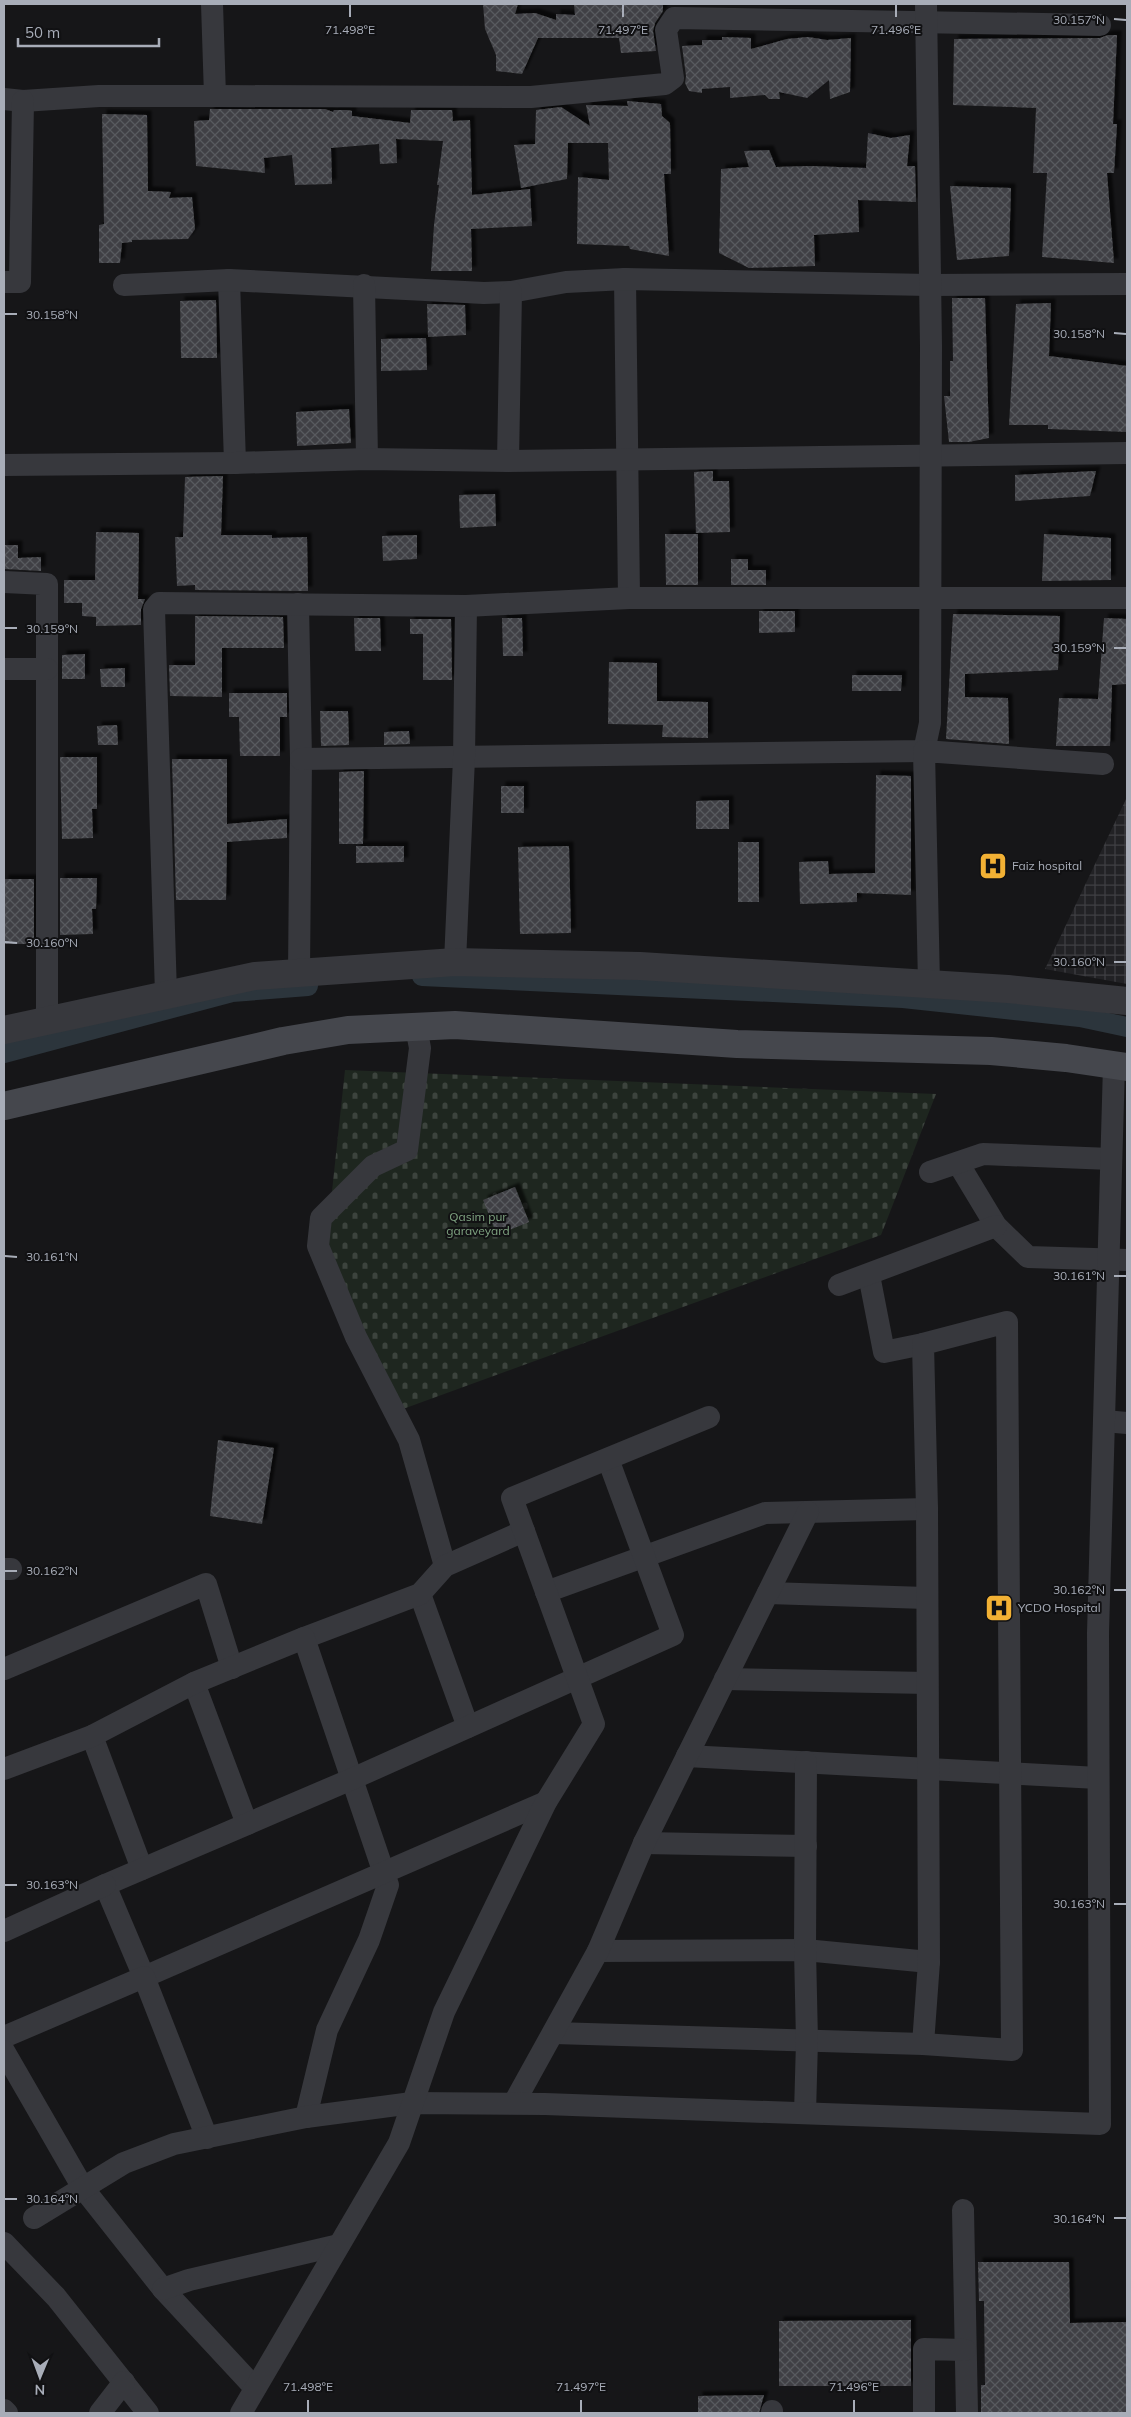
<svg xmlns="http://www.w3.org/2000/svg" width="1131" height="2417" font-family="Mulish,sans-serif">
  <defs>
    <pattern id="industrial-grid" width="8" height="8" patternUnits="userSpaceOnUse" patternTransform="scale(1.25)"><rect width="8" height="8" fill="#222225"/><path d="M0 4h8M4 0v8" fill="none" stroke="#3f3f43"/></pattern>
    <pattern id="cemetery-stones" width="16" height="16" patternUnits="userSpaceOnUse" patternTransform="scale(1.25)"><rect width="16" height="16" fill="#1e261f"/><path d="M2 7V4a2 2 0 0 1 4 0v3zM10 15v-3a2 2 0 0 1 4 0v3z" fill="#3c433d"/></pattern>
    <pattern id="building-cross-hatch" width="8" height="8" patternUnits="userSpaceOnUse" patternTransform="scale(1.25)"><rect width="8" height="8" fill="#404145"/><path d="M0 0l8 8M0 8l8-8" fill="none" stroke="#595a5e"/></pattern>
    <filter id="shadow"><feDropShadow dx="4.5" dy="-4.5" stdDeviation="1" flood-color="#0009"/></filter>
  </defs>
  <rect width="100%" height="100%" fill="#161618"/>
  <path fill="url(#industrial-grid)" d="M 1127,797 L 1127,984 L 1045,969 Z"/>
  <path fill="url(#cemetery-stones)" d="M 345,1070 L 936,1094 L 881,1235 L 403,1409 L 324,1266 Z"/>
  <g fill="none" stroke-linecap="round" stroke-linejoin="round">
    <g stroke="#2c353c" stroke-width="20">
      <path d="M 422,976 L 903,998 L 1080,1017 L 1127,1027"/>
      <path d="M 4,1053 L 232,992 L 308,986"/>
    </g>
  </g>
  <g fill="url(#building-cross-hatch)" filter="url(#shadow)">
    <path d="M 483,4 L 518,4 L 515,14 L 535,13 L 556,20 L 556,14 L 575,15 L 574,4 L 663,4 L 663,11 L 655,23 L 653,31 L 656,51 L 621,53 L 619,38 L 538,38 L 522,74 L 496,71 L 496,55 L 485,29 Z"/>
    <path d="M 1108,35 L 1117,35 L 1113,124 L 1117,124 L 1114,173 L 1107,173 L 1114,263 L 1042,257 L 1047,173 L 1033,173 L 1036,108 L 953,105 L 954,39 L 1100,38 Z"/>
    <path d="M 722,37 L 751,38 L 751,49 L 787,39 L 808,37 L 827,40 L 851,38 L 850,92 L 830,99 L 829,80 L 807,98 L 779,92 L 780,99 L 769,99 L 765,95 L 730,98 L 730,87 L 702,89 L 702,93 L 689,91 L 685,83 L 686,76 L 682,46 L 702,45 L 702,40 L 722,40 Z"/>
    <path d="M 627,101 L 661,104 L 662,116 L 670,123 L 671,174 L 664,174 L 669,256 L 630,249 L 629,246 L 577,244 L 578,177 L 609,180 L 608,143 L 568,143 L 567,179 L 521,188 L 514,145 L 535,144 L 536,110 L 561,107 L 590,126 L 586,105 L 628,106 Z"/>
    <path d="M 210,109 L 325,109 L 333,112 L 334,110 L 347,110 L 352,111 L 352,116 L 410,123 L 411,110 L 452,110 L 453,121 L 470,120 L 472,195 L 530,189 L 532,226 L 471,229 L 472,271 L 431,271 L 434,225 L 439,185 L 437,185 L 443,141 L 396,139 L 397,163 L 380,164 L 379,144 L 331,148 L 332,184 L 295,185 L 292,155 L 264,158 L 265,173 L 196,166 L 194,121 L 209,120 Z"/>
    <path d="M 102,114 L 147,115 L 148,191 L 171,192 L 169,198 L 192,197 L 195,229 L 188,239 L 132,240 L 132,242 L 122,243 L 120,263 L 99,263 L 99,225 L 104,224 Z"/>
    <path d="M 868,133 L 891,138 L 910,135 L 907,166 L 915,166 L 916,202 L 858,200 L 859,232 L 814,235 L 815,266 L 749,268 L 719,253 L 721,169 L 749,167 L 744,151 L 769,150 L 776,167 L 810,166 L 866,168 Z"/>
    <path d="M 950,186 L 1011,188 L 1009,256 L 957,260 Z"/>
    <path d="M 952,298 L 985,298 L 989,438 L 969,442 L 949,442 L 944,396 L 950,396 L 950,361 L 953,361 Z"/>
    <path d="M 216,300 L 217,358 L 181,358 L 180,301 Z"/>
    <path d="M 1051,303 L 1049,356 L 1127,366 L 1127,432 L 1048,429 L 1048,425 L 1009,425 L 1016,304 Z"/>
    <path d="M 427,304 L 465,305 L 466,335 L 428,337 Z"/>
    <path d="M 426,338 L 427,370 L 381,371 L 381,339 Z"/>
    <path d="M 349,409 L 351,443 L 297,446 L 296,412 Z"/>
    <path d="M 713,471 L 713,481 L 729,481 L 730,532 L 696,533 L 694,472 Z"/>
    <path d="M 1096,471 L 1090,496 L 1015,501 L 1015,475 Z"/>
    <path d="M 223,476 L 221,535 L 272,535 L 272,538 L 307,537 L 308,591 L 195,590 L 195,585 L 177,586 L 175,537 L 183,537 L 185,477 Z"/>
    <path d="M 495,494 L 496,526 L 460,528 L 459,495 Z"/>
    <path d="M 96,532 L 139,533 L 138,599 L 145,599 L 141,609 L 141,625 L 96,626 L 96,617 L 82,616 L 82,603 L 64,603 L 64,580 L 95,580 Z"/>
    <path d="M 665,534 L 698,534 L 698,585 L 666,585 Z"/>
    <path d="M 1044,534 L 1111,538 L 1111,580 L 1042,581 Z"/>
    <path d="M 417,535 L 417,559 L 383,561 L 382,536 Z"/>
    <path d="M 4,545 L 18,545 L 18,558 L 41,557 L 41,571 L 4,569 Z"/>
    <path d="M 731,559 L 748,559 L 748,570 L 766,570 L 766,585 L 731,585 Z"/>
    <path d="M 759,611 L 795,611 L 795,632 L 759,633 Z"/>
    <path d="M 953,614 L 1060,616 L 1058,670 L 965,674 L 965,697 L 1008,698 L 1009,744 L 946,739 Z"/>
    <path d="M 195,616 L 283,617 L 284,648 L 222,648 L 222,697 L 170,696 L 169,665 L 195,665 Z"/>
    <path d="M 354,618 L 380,618 L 381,651 L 355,651 Z"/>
    <path d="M 502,618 L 522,618 L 523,656 L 503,656 Z"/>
    <path d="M 1104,618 L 1127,619 L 1127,684 L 1112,685 L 1110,746 L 1056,746 L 1059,698 L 1098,699 Z"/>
    <path d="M 410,619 L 451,619 L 452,680 L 423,680 L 423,634 L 410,634 Z"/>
    <path d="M 85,654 L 85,679 L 62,679 L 62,655 Z"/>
    <path d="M 609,662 L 657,663 L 657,701 L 708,702 L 708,738 L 662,737 L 663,725 L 608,724 Z"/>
    <path d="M 125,668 L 125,687 L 101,687 L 100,669 Z"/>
    <path d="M 852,675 L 902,675 L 901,691 L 852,691 Z"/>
    <path d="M 229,693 L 287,693 L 287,717 L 280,717 L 280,756 L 240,756 L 239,717 L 229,717 Z"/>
    <path d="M 320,711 L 348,711 L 349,745 L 321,746 Z"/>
    <path d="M 117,725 L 118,745 L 98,745 L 97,726 Z"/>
    <path d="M 409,731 L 410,744 L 384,745 L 384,732 Z"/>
    <path d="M 60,757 L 97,757 L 97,809 L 92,809 L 93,838 L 62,839 Z"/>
    <path d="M 172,759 L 227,759 L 227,824 L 287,819 L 287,838 L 227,842 L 226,900 L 176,900 Z"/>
    <path d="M 364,771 L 363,844 L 339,844 L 339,772 Z"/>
    <path d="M 876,775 L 911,776 L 911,895 L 857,893 L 857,902 L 800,904 L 799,862 L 828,861 L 829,874 L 875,873 Z"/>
    <rect x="501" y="786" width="23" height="27"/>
    <path d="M 729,800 L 729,829 L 696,829 L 696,801 Z"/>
    <rect x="738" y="842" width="21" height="60"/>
    <path d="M 356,846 L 404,846 L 404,862 L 356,863 Z"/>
    <path d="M 569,846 L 571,933 L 520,934 L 518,847 Z"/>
    <path d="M 60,878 L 97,878 L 96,909 L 92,909 L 93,934 L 60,935 Z"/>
    <rect x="4" y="879" width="30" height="65"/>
    <path d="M 515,1187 L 529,1222 L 497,1235 L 483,1200 Z"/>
    <path d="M 218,1440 L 274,1448 L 262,1524 L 210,1516 Z"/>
    <path d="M 978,2262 L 1069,2262 L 1070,2323 L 1127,2322 L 1127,2413 L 981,2413 L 981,2385 L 985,2385 L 984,2301 L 979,2301 Z"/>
    <path d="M 911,2320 L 911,2386 L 779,2386 L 779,2321 Z"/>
    <path d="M 764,2395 L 759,2413 L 698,2413 L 698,2396 Z"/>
  </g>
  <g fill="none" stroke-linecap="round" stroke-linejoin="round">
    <g stroke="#37383d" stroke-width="22">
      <path d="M 212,4 L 215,96"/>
      <path d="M 4,99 L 23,101 L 99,96 L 215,96 L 531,97 L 665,84 L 673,78 L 666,30 L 674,18 L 1100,25"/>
      <path d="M 625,279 L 629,598"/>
      <path d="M 229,280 L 235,463"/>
      <path d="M 4,282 L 20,282 L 23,101"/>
      <path d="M 124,285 L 229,280 L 484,293 L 511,292 L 566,282 L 625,279 L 929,285 L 1127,284"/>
      <path d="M 364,285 L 367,459"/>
      <path d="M 508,461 L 511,292"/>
      <path d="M 4,465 L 235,463 L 367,459 L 508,461 L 1127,453"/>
      <path d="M 4,582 L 47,584 L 47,1020"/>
      <path d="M 298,604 L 301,759 L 299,972"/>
      <path d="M 4,669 L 47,669"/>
      <path d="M 301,759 L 924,751 L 930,723 L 931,346 L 926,4"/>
      <path d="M 455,962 L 464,758 L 466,606"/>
      <path d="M 929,984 L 924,751 L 1103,764"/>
      <path d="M 166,994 L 154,609 L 159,603 L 466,606 L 629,598 L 1127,598"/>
      <path d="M 416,1027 L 420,1048 L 407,1150 L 373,1166 L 321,1218 L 318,1246 L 356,1337 L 409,1440 L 445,1566"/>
      <path d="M 958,1163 L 996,1226 L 1028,1257 L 1127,1260"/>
      <path d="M 930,1172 L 983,1154 L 1111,1159"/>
      <path d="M 869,1275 L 884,1352 L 923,1344"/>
      <path d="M 839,1285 L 996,1226"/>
      <path d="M 1104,1421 L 1127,1423"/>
      <path d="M 4,1569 L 11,1569"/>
      <path d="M 546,1592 L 765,1513 L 927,1509"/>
      <path d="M 768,1593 L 926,1598"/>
      <path d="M 420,1594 L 468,1727"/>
      <path d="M 304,1638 L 420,1594 L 445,1566 L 524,1531"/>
      <path d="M 4,1669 L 206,1584 L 232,1668"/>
      <path d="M 725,1679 L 927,1683"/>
      <path d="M 194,1683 L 247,1824"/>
      <path d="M 92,1736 L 142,1869"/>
      <path d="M 687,1756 L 1098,1778"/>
      <path d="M 4,1769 L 92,1736 L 194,1683 L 304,1638 L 388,1885 L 369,1940 L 327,2030 L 306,2117"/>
      <path d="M 546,1802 L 144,1977 L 105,1885 L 352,1779 L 673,1635 L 608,1459"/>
      <path d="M 644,1843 L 806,1846"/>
      <path d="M 4,1931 L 105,1885"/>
      <path d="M 598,1951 L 805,1950 L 929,1962"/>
      <path d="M 554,2033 L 923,2044 L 1012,2050 L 1007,1322 L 923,1344 L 927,1509 L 929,1962 L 923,2044"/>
      <path d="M 4,2037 L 144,1977 L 207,2138"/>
      <path d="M 4,2051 L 83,2188 L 163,2289 L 255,2388"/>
      <path d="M 514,2103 L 598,1951 L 644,1843 L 808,1512"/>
      <path d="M 805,2113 L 807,2041 L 805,1950 L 806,1762"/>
      <path d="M 963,2210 L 967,2413"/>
      <path d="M 34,2218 L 124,2163 L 174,2144 L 306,2117 L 412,2103 L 545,2104 L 1100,2124 L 1098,1633 L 1114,1065"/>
      <path d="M 4,2243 L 56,2297 L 148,2413"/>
      <path d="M 163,2289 L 189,2280 L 339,2245"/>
      <path d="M 4,2410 L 7,2413"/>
      <path d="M 100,2413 L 124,2382"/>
      <path d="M 241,2413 L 399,2143 L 444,2012 L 546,1802 L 594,1724 L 512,1498 L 709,1417"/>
      <path d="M 772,2413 L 772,2411"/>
      <path d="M 924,2413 L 924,2349 L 965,2350"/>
    </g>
    <path stroke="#37383d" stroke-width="28" d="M 4,1030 L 255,976 L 455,962 L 640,966 L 1008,989 L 1127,1001"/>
    <path stroke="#45474d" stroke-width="28" d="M 4,1106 L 283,1041 L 348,1030 L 455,1025 L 737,1044 L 991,1051 L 1066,1058 L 1127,1067"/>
  </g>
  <path fill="none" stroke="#a8adb8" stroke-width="2" d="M 350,17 L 350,5M 623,17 L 623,5M 896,17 L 896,5M 1114,19 L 1126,20M 5,314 L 17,314M 1114,333 L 1126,334M 5,628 L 17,628M 1114,648 L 1126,648M 5,942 L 17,943M 1114,962 L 1126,962M 5,1256 L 17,1257M 1114,1276 L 1126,1276M 5,1571 L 17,1571M 1114,1590 L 1126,1590M 5,1885 L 17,1885M 1114,1904 L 1126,1904M 5,2199 L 17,2199M 1114,2218 L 1126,2218M 308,2412 L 308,2400M 581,2412 L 581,2400M 854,2412 L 854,2400"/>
  <defs>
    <g id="hospital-square" transform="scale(1.4375)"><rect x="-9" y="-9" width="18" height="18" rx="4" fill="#f2b134" stroke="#111113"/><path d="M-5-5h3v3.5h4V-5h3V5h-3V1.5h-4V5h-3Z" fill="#111"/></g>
  </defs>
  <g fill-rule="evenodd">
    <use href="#hospital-square" x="993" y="866"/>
    <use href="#hospital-square" x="999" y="1608"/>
  </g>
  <g text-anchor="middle" stroke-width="4" stroke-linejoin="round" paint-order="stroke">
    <g font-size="12" fill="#a8adb8" stroke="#111113" text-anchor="start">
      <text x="1012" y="870">Faiz hospital</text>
      <text x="1018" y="1612">YCDO Hospital</text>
    </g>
    <g font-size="12" fill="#7fa381" stroke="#111113">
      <text x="478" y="1221">Qasim pur<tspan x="478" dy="14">garaveyard</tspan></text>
    </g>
  </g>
  <g font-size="12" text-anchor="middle" fill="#a8adb8" stroke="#111113" stroke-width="4" stroke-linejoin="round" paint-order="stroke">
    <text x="1079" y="24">30.157°N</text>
    <text x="350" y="34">71.498°E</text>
    <text x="623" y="34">71.497°E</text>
    <text x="896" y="34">71.496°E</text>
    <text x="52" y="319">30.158°N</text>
    <text x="1079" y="338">30.158°N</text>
    <text x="52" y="633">30.159°N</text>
    <text x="1079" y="652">30.159°N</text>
    <text x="52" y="947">30.160°N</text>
    <text x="1079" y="966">30.160°N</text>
    <text x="52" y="1261">30.161°N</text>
    <text x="1079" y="1280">30.161°N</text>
    <text x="52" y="1575">30.162°N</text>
    <text x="1079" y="1594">30.162°N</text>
    <text x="52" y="1889">30.163°N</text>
    <text x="1079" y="1908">30.163°N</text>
    <text x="52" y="2203">30.164°N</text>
    <text x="1079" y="2223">30.164°N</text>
    <text x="308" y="2391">71.498°E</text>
    <text x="581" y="2391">71.497°E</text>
    <text x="854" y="2391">71.496°E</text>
  </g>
  <rect width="1131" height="2417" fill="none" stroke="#a8adb8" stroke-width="10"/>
  <g transform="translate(40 2377) rotate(181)" stroke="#111113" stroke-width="4" paint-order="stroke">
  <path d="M0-4L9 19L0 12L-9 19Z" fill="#a8adb8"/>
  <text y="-8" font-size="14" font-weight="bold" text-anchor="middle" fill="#a8adb8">N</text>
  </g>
  <path d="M18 38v8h141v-8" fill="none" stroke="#a8adb8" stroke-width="2.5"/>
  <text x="25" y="38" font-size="15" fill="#a8adb8" stroke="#111113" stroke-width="4" paint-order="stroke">50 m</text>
</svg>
